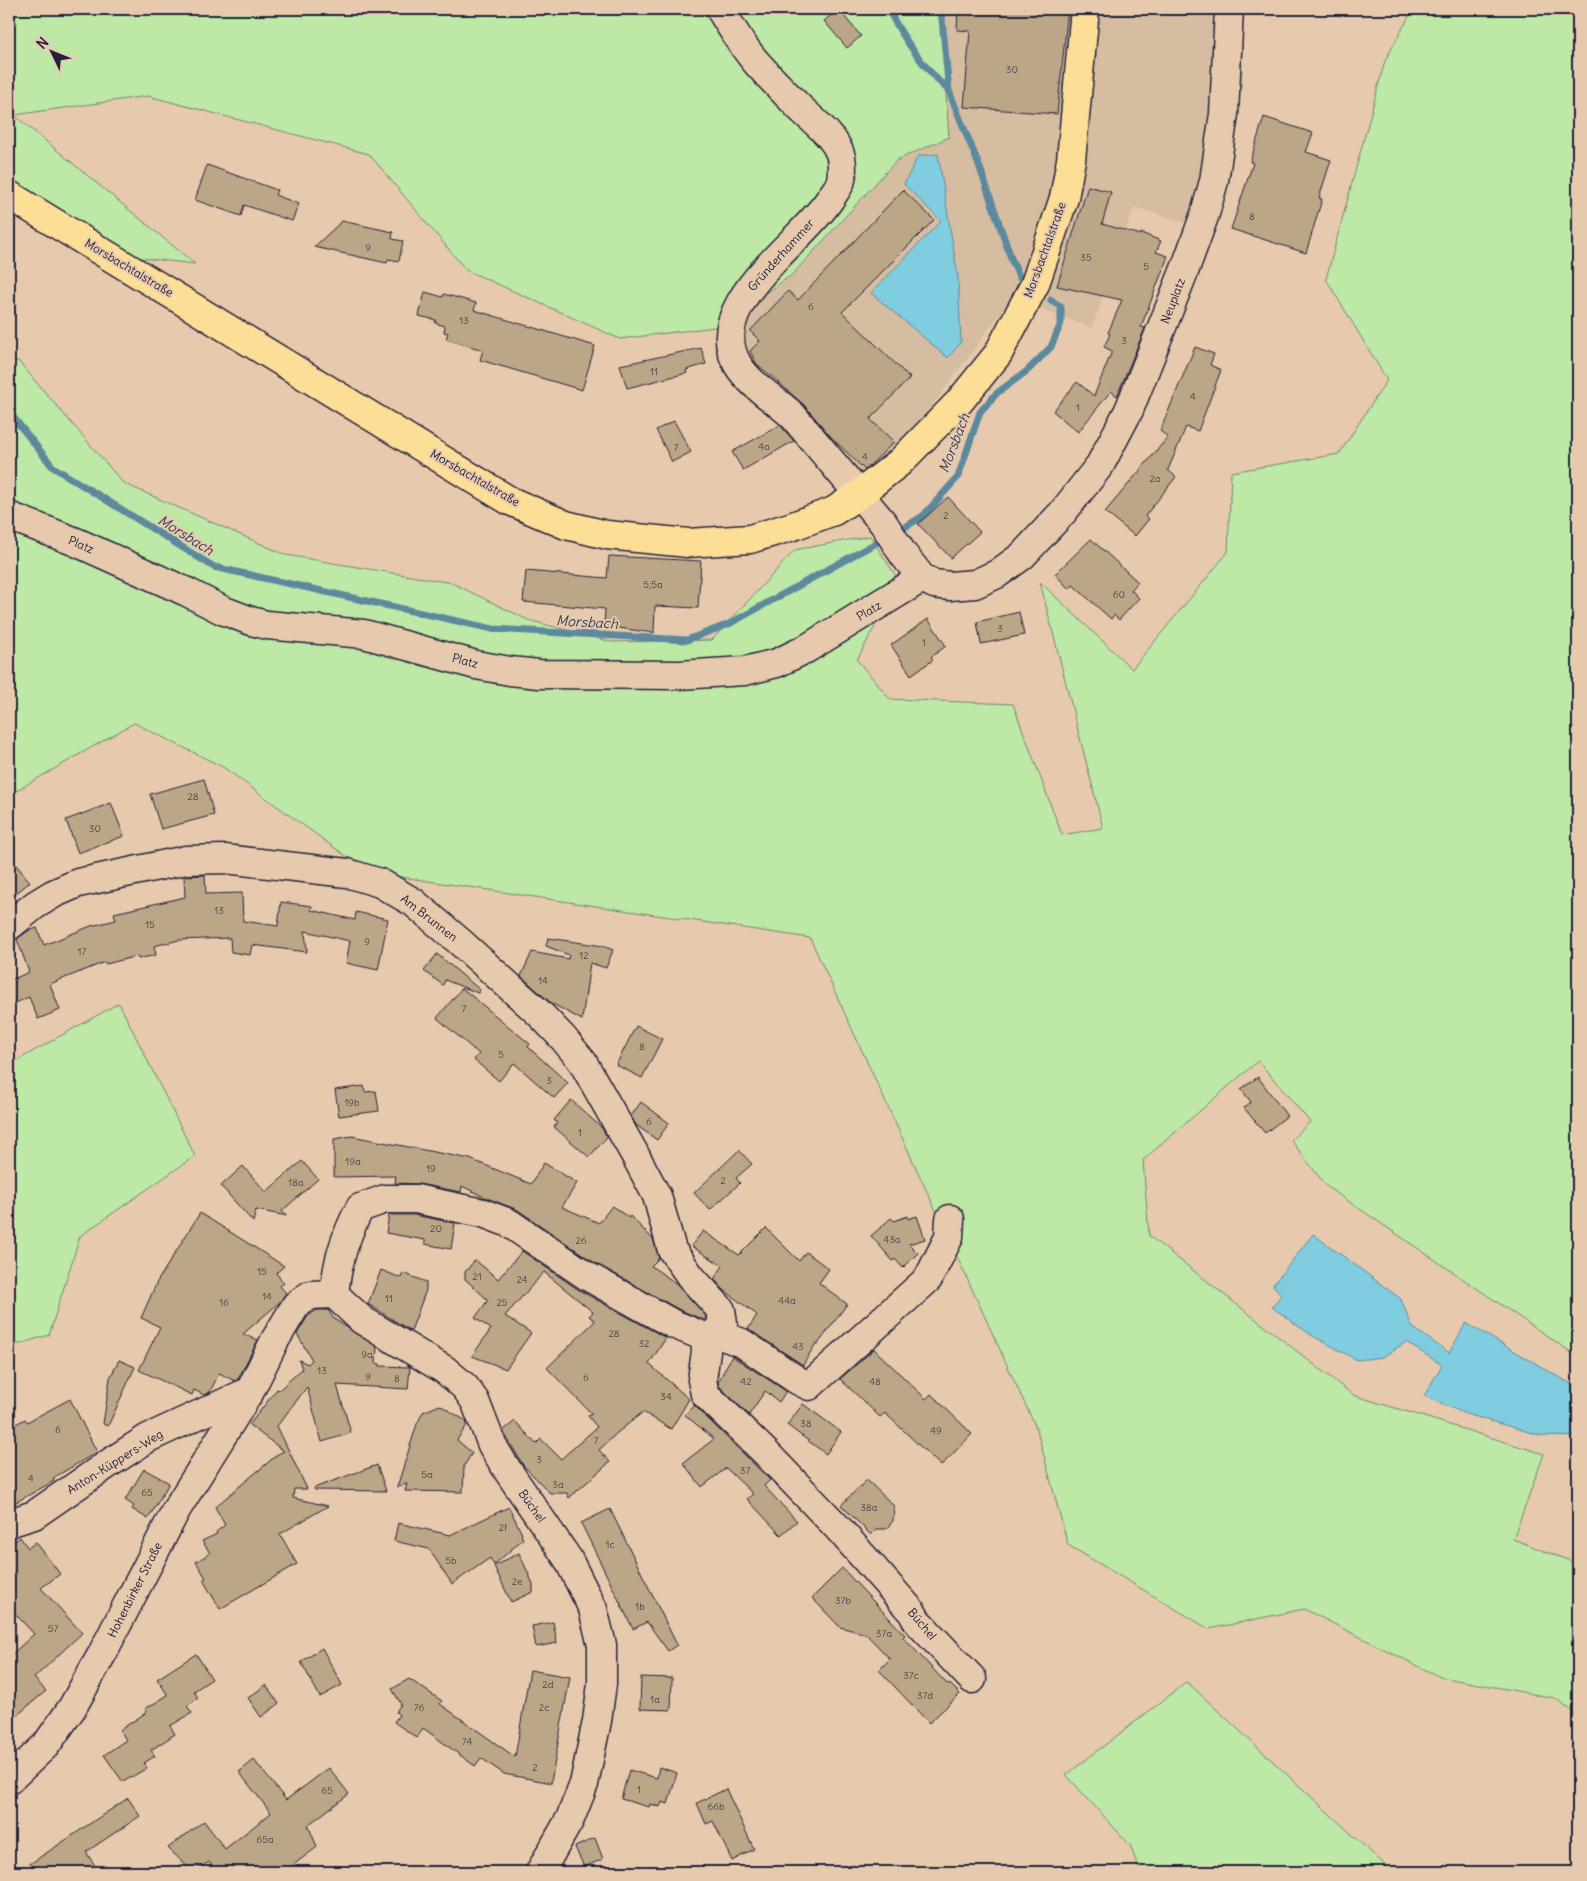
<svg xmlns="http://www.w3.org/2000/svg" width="1587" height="1881" font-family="Delius,sans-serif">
  <rect width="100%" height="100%" fill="#e7caae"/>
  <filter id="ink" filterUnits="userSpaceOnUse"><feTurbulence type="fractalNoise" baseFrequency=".02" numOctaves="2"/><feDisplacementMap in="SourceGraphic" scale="10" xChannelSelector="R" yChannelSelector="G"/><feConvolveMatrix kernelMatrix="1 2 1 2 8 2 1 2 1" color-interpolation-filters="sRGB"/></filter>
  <g filter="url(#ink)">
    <path fill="#d6bca1" d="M 940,9 L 1243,9 L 1243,81 L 1214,231 L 1134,207 L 1092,328 L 1011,299 L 938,398 L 884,466 L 838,491 L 786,416 L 739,381 L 715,327 L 792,275 L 897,160 L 949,137 Z"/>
    <g fill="#bde8a5" stroke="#708570">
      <path d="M 9,9 L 940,9 L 949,137 L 897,160 L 792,275 L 715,327 L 620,339 L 466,270 L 369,154 L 148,96 L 14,115 L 195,264 L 132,257 L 9,180 Z"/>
      <path d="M 1413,9 L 1578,9 L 1578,1357 L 1326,1186 L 1291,1140 L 1310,1122 L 1258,1061 L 1143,1160 L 1149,1236 L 1353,1395 L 1544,1454 L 1513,1539 L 1578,1564 L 1578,1715 L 1555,1698 L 1440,1677 L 1304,1609 L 1209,1629 L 1068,1545 L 1037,1430 L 810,938 L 368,872 L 223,767 L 134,723 L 9,795 L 9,359 L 19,362 L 123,483 L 286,555 L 452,583 L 528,620 L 612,642 L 712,640 L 795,550 L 870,536 L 899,581 L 857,660 L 890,699 L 1013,704 L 1062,835 L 1103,828 L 1040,582 L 1132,669 L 1228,552 L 1231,472 L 1339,454 L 1387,380 L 1326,279 L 1385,61 Z"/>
      <path d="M 119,1003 L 195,1156 L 80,1236 L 49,1335 L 9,1347 L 9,1065 Z"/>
      <path d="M 1187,1682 L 1387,1867 L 1395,1872 L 1140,1872 L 1130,1845 L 1066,1775 Z"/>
    </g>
    <g fill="#81cde0" stroke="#5b899e">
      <path d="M 938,154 L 958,277 L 961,342 L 948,358 L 871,293 L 941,221 L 904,184 L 918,156 Z"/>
      <path d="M 1313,1234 L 1401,1299 L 1412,1327 L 1449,1353 L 1466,1323 L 1578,1388 L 1578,1437 L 1543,1436 L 1466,1414 L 1424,1396 L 1442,1365 L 1406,1342 L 1383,1357 L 1357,1360 L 1311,1335 L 1272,1307 L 1281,1295 L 1273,1285 Z"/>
    </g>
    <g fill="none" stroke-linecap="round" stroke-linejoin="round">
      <g stroke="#5b899e" stroke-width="7">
        <path d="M 888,9 C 904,40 923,67 949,91"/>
        <path d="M 941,9 L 949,91 L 980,168 L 1012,261 L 1021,280"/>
        <path d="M 9,412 L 53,467 L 214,567 L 493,629 L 687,640 L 729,624 L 885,538"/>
        <path d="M 895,533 L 923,516 L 958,477 L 980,412 L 997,393 L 1027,371 L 1051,347 L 1061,323 L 1061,307 L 1051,300"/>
      </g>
    </g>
    <g fill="#bca688" stroke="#22223b">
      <path d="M 838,9 L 861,36 L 847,48 L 824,21 Z"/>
      <path d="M 958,9 L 1068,9 L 1057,114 L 964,107 L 970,31 L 957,30 Z"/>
      <path d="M 1264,117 L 1313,133 L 1306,152 L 1331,160 L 1319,198 L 1322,199 L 1306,253 L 1231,229 L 1253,163 L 1250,162 Z"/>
      <path d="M 207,165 L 277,190 L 275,195 L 299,204 L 292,221 L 244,205 L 241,216 L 195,200 Z"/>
      <path d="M 1088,186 L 1111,192 L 1102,224 L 1141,235 L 1141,233 L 1161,241 L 1156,252 L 1168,256 L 1141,327 L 1145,328 L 1117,396 L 1111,391 L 1078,432 L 1053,411 L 1077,382 L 1094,396 L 1112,351 L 1104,347 L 1110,334 L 1108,333 L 1122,300 L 1057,286 Z"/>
      <path d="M 903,190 L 934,220 L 842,312 L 910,378 L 870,419 L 894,442 L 865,470 L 832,438 L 803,404 L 756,363 L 750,351 L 760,341 L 750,331 L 788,291 L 798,300 Z"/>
      <path d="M 342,221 L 393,232 L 392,239 L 403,241 L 399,261 L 388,259 L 387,263 L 314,247 Z"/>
      <path d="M 425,292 L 443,297 L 444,294 L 476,303 L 474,310 L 595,346 L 582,390 L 480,360 L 483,350 L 446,339 L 448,333 L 444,332 L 445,326 L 435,323 L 436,320 L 419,316 Z"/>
      <path d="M 1195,347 L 1214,354 L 1210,365 L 1221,370 L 1198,431 L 1186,427 L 1168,470 L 1176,477 L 1145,516 L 1149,519 L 1135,536 L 1105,512 L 1168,437 L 1160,431 Z"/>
      <path d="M 701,348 L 706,364 L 686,370 L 687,373 L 627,388 L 620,365 Z"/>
      <path d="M 674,421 L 691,452 L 672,462 L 656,430 Z"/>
      <path d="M 780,425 L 794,441 L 743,470 L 732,452 Z"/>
      <path d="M 948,497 L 980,532 L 951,558 L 918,524 Z"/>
      <path d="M 1091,539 L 1138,582 L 1131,590 L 1139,598 L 1119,620 L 1114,615 L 1111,619 L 1073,585 L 1069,589 L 1055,574 Z"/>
      <path d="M 609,556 L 701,561 L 698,608 L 655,606 L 654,633 L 604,626 L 605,609 L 523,602 L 526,571 L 607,578 Z"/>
      <path d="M 1019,612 L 1024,635 L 981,644 L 977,622 Z"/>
      <path d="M 928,619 L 946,646 L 931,657 L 933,660 L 911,675 L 891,645 Z"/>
      <path d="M 204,779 L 214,815 L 161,829 L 150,794 Z"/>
      <path d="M 111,803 L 124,836 L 78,853 L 66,820 Z"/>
      <path d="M 9,856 L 30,882 L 9,899 Z"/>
      <path d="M 205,875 L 206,894 L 242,893 L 243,921 L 278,926 L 281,902 L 312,906 L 311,910 L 355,920 L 356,912 L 388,919 L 378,970 L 346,963 L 350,941 L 305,931 L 307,952 L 252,945 L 250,955 L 231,952 L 230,938 L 179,940 L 154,946 L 156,955 L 138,959 L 137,956 L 106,964 L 105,962 L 50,984 L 60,1010 L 38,1019 L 29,997 L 9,1006 L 9,981 L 29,972 L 17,939 L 28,931 L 37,928 L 44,945 L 91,926 L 116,920 L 114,913 L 185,897 L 184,876 Z"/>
      <path d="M 548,938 L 603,946 L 613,950 L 606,968 L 590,963 L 582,1020 L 551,1003 L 521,976 L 532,952 L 568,959 L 569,955 L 546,946 Z"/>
      <path d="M 437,954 L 480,990 L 478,993 L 445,980 L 443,985 L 424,971 Z"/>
      <path d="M 462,988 L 530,1044 L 528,1047 L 568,1083 L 554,1098 L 514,1063 L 499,1081 L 474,1060 L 479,1054 L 437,1018 Z"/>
      <path d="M 636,1026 L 662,1039 L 642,1078 L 616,1065 Z"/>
      <path d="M 1258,1077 L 1287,1116 L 1265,1133 L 1244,1108 L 1251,1102 L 1241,1089 Z"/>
      <path d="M 364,1086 L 365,1092 L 376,1091 L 379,1111 L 339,1116 L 335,1090 Z"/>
      <path d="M 571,1100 L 602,1128 L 607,1137 L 589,1157 L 554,1127 L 557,1123 L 554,1120 Z"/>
      <path d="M 641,1102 L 669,1123 L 657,1140 L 636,1125 L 631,1116 Z"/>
      <path d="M 352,1136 L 470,1159 L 531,1184 L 544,1163 L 577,1183 L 562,1207 L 599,1223 L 612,1206 L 629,1218 L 630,1216 L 653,1239 L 659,1258 L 651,1266 L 677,1284 L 706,1316 L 704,1320 L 680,1310 L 595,1263 L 518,1210 L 484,1197 L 462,1186 L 461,1192 L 419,1184 L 395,1183 L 396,1176 L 334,1177 L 334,1139 Z"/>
      <path d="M 739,1150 L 752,1164 L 736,1178 L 740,1183 L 710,1210 L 694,1193 Z"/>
      <path d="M 302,1161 L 318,1179 L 282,1211 L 287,1216 L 256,1210 L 253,1222 L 221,1186 L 243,1166 L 266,1192 Z"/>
      <path d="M 200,1213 L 284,1266 L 276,1273 L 284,1283 L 280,1286 L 286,1293 L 280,1302 L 243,1334 L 258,1340 L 238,1379 L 235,1381 L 219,1373 L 210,1392 L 204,1395 L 194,1390 L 192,1395 L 139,1370 L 160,1327 L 141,1318 L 157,1282 Z"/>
      <path d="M 389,1215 L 414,1215 L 455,1223 L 451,1249 L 425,1244 L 425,1240 L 386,1233 Z"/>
      <path d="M 908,1216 L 908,1219 L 917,1216 L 925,1239 L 909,1244 L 918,1253 L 903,1268 L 895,1259 L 893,1261 L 871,1236 L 891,1218 L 894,1221 Z"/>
      <path d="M 766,1228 L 799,1261 L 806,1252 L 829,1269 L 819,1283 L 847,1304 L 818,1344 L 816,1343 L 803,1365 L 748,1329 L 757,1315 L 724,1290 L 714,1279 L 723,1266 L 691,1246 L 703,1231 L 739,1255 Z"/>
      <path d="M 522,1251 L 579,1290 L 666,1338 L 649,1364 L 689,1399 L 671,1429 L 643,1412 L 617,1433 L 599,1450 L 610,1462 L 569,1498 L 567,1493 L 550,1493 L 523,1465 L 503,1431 L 515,1421 L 536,1444 L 541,1439 L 561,1459 L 597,1427 L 588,1416 L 592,1414 L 547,1368 L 595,1321 L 589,1316 L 593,1312 L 544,1272 L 505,1316 L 531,1333 L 506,1369 L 472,1356 L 491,1329 L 475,1318 L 488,1300 L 465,1279 L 465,1272 L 475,1260 L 498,1279 Z"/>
      <path d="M 381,1270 L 401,1278 L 403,1273 L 426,1282 L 426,1290 L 411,1331 L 368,1304 Z"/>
      <path d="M 317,1310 L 328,1310 L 334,1319 L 377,1347 L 376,1363 L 380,1364 L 380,1366 L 410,1367 L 408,1389 L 337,1385 L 351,1433 L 322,1442 L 307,1387 L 277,1426 L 307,1489 L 294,1489 L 293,1498 L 328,1506 L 280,1534 L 297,1564 L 220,1609 L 203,1580 L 206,1578 L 196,1562 L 210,1553 L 202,1541 L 217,1534 L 216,1532 L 225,1525 L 215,1507 L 278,1454 L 284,1451 L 249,1425 L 277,1389 L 279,1390 L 302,1369 L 299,1360 L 308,1364 L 312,1360 L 297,1334 L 308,1316 Z"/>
      <path d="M 874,1349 L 926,1399 L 931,1394 L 972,1434 L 941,1466 L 885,1413 L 880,1417 L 840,1379 Z"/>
      <path d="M 732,1356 L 786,1391 L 779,1402 L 765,1391 L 749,1415 L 719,1386 L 718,1382 Z"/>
      <path d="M 119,1360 L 135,1367 L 108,1426 L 103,1424 L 110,1378 Z"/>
      <path d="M 70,1399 L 97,1452 L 53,1478 L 54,1481 L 9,1506 L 9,1428 L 25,1419 L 27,1422 Z"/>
      <path d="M 803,1404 L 841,1432 L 826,1454 L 787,1425 Z"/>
      <path d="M 440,1405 L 466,1421 L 467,1425 L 457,1440 L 472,1453 L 464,1466 L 463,1492 L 405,1491 L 407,1484 L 397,1487 L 417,1424 L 423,1412 Z"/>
      <path d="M 694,1405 L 770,1480 L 764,1486 L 797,1521 L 781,1535 L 747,1499 L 753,1494 L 726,1468 L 702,1487 L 683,1463 L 714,1439 L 685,1415 Z"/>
      <path d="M 377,1465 L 386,1491 L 315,1490 L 314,1488 Z"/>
      <path d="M 144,1469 L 169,1483 L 148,1519 L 132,1509 L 134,1506 L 125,1500 Z"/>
      <path d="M 867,1480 L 894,1506 L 893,1521 L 886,1529 L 877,1529 L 871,1535 L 841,1505 Z"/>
      <path d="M 509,1507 L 522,1534 L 521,1535 L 523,1539 L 494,1565 L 490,1558 L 452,1584 L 429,1549 L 394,1541 L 398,1523 L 450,1535 Z"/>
      <path d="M 610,1509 L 677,1645 L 668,1651 L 647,1622 L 633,1629 L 581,1523 Z"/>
      <path d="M 20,1537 L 28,1548 L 36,1542 L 60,1574 L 41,1588 L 82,1633 L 34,1678 L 46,1691 L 9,1722 L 9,1657 L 34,1634 L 9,1607 L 9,1546 Z"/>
      <path d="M 519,1553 L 533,1584 L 533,1592 L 511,1602 L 494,1566 Z"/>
      <path d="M 842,1568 L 905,1635 L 903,1637 L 946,1683 L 951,1685 L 960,1694 L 929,1723 L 879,1670 L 890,1659 L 866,1634 L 840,1627 L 812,1598 Z"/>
      <path d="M 553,1622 L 557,1643 L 536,1647 L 532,1626 Z"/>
      <path d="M 322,1648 L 342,1685 L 320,1697 L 301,1662 Z"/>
      <path d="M 196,1654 L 212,1679 L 194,1691 L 198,1698 L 187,1706 L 192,1713 L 170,1726 L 175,1734 L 151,1750 L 155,1756 L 144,1763 L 147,1768 L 123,1782 L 104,1755 L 126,1740 L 120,1730 L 147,1712 L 145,1709 L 168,1695 L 157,1679 Z"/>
      <path d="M 530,1670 L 570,1677 L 551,1782 L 552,1783 L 504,1774 L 481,1758 L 475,1766 L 423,1728 L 417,1738 L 394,1722 L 399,1715 L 396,1712 L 401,1704 L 392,1689 L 409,1679 L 442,1701 L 440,1704 L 515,1757 Z"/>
      <path d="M 641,1677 L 672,1678 L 671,1710 L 640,1709 Z"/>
      <path d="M 266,1685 L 279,1704 L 261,1717 L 248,1698 Z"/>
      <path d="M 254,1760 L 286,1800 L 329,1768 L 349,1794 L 308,1825 L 317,1847 L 284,1872 L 216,1872 L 209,1862 L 193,1872 L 168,1848 L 204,1821 L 225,1849 L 271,1813 L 239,1772 Z"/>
      <path d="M 659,1767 L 677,1773 L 668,1804 L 662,1802 L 660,1807 L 650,1804 L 649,1807 L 621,1799 L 629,1770 L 657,1778 Z"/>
      <path d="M 726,1789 L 754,1849 L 732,1861 L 713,1821 L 706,1824 L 697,1803 Z"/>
      <path d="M 128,1798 L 140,1816 L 86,1852 L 99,1872 L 18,1872 Z"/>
      <path d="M 595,1838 L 603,1859 L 584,1867 L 575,1847 Z"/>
    </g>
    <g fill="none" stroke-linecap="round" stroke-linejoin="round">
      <g stroke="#22223b" stroke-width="31">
        <g id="minor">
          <path d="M 720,9 C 731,27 742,46 756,62 C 770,78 785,93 800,108 C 814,122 836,137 841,157 C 842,163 842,174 841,180 C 840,186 833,194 830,199 C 801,244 701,305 738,365 C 751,386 775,399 793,416 L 884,524 L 903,554 L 922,578 L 934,584 L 950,586 L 975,584 L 997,574 L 1022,556 L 1063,512 L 1100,465 L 1129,410 L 1185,269 L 1205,214 L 1214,181 L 1224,114 L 1229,9"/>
          <path d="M 9,516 L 76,542 L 187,592 L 222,610 L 251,621 L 267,625 L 364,634 L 476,665 L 510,671 L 539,674 L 679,675 L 745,671 L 777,663 L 806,649 L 922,578"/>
          <path d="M 9,926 L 35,905 L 53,894 L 78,883 L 186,860 L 225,859 L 347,873 L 380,883 L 413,902 L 459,941 L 540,1014 L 563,1038 L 582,1061 L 634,1153 L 657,1196 L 672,1250 L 691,1277 L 721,1310 L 723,1324 L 715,1333 L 705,1337 L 673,1324 L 587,1276 L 509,1223 L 483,1213 L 416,1199 L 385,1199 L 360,1208 C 344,1239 338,1260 334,1294"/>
          <path d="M 715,1333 L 742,1343 L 797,1380 L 809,1386 L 928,1279 L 949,1237 L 950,1219"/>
          <path d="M 705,1337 L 706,1351 L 702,1380 L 705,1394 L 767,1454 L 838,1528 L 912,1612 L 917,1621 L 972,1679"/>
          <path d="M 9,1523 L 34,1515 L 108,1464 L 148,1438 L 250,1391"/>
          <path d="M 9,1780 L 46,1745 L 72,1708 L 102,1654 L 176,1510 L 250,1391 L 275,1340 L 296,1305 L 310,1295 L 334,1294 L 362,1320 L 445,1370 L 465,1387 L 475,1401 L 492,1445 L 508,1471 L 568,1559 L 593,1609 L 602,1645 L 602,1684 L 597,1721 L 584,1784 L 570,1819 L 540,1872"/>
        </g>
      </g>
      <g stroke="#22223b" stroke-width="31">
        <path id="major" d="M 9,195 L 510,501 L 566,525 L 607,535 L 688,543 L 750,539 L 790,527 L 834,511 L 858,495 L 900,462 L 959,402 L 998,354 L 1035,284 L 1064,198 L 1071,160 L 1085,9"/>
      </g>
      <use href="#minor" stroke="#e7caae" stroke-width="28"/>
      <use href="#major" stroke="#fcde96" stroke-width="28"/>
    </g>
  </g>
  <g text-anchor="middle" stroke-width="4" stroke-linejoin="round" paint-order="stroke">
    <g font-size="10" fill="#48434e">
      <text x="1012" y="73">30</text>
      <text x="1252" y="220">8</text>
      <text x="368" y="251">9</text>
      <text x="1086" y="261">35</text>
      <text x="1146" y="270">5</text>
      <text x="811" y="310">6</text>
      <text x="464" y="324">13</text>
      <text x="1124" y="344">3</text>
      <text x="654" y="375">11</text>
      <text x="1193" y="400">4</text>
      <text x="1078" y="411">1</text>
      <text x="764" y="450">4a</text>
      <text x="676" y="451">7</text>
      <text x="865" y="460">4</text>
      <text x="1155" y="482">2a</text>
      <text x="946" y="519">2</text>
      <text x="653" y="588">5;5a</text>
      <text x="1119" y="598">60</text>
      <text x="1000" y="632">3</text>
      <text x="924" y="646">1</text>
      <text x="193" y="800">28</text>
      <text x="95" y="832">30</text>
      <text x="219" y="914">13</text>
      <text x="150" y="928">15</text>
      <text x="367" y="945">9</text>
      <text x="82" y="955">17</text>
      <text x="584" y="959">12</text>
      <text x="543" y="984">14</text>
      <text x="464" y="1012">7</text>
      <text x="642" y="1050">8</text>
      <text x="501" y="1058">5</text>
      <text x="549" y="1084">3</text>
      <text x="352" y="1106">19b</text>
      <text x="649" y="1125">6</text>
      <text x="580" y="1136">1</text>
      <text x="353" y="1165">19a</text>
      <text x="431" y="1172">19</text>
      <text x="723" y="1184">2</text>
      <text x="296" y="1186">18a</text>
      <text x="436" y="1232">20</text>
      <text x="892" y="1243">43a</text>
      <text x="581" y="1244">26</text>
      <text x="262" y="1275">15</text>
      <text x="477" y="1280">21</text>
      <text x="522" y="1283">24</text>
      <text x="267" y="1300">14</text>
      <text x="389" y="1302">11</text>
      <text x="787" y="1304">44a</text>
      <text x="224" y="1306">16</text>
      <text x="502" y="1306">25</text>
      <text x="614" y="1337">28</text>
      <text x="644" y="1347">32</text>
      <text x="798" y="1350">43</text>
      <text x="367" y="1358">9a</text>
      <text x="322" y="1374">13</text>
      <text x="368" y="1380">9</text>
      <text x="586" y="1381">6</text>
      <text x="397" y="1382">8</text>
      <text x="746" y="1385">42</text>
      <text x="875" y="1385">48</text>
      <text x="666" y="1400">34</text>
      <text x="806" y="1427">38</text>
      <text x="58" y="1433">6</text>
      <text x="936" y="1434">49</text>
      <text x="596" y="1444">7</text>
      <text x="539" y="1463">3</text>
      <text x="745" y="1474">37</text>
      <text x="427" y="1478">5a</text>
      <text x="31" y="1482">4</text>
      <text x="558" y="1488">3a</text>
      <text x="147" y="1496">65</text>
      <text x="869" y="1511">38a</text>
      <text x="503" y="1531">2f</text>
      <text x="610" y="1548">1c</text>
      <text x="451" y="1564">5b</text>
      <text x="517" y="1585">2e</text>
      <text x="843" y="1604">37b</text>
      <text x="640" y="1610">1b</text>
      <text x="53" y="1632">57</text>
      <text x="884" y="1637">37a</text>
      <text x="911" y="1679">37c</text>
      <text x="548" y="1688">2d</text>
      <text x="925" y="1699">37d</text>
      <text x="655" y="1703">1a</text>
      <text x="419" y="1711">76</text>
      <text x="544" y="1711">2c</text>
      <text x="467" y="1745">74</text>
      <text x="535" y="1771">2</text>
      <text x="639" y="1793">1</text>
      <text x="327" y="1794">65</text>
      <text x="716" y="1810">66b</text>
      <text x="265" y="1843">65a</text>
    </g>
    <g font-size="12" fill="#22223b" stroke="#e7caae">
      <text transform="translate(1045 250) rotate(-70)" y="4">Morsbachtalstraße</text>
      <text transform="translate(781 255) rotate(-48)" y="4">Gründerhammer</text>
      <text transform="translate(129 268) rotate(31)" y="4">Morsbachtalstraße</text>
      <text transform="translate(1173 301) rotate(-69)" y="4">Neuplatz</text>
      <text transform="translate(475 478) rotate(30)" y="4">Morsbachtalstraße</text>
      <text transform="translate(81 545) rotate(23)" y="4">Platz</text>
      <text transform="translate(869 611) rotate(-31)" y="4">Platz</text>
      <text transform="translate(465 661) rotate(15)" y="4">Platz</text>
      <text transform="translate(429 918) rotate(38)" y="4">Am Brunnen</text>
      <text transform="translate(115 1462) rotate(-32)" y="4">Anton-Küppers-Weg</text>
      <text transform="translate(532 1506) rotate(55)" y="4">Büchel</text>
      <text transform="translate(135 1590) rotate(-63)" y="4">Hohenbirker Straße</text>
      <text transform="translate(922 1624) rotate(50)" y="4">Büchel</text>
    </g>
    <g font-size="14" font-style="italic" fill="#303c54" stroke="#e7caae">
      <text transform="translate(954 443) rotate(-69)" y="5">Morsbach</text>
      <text transform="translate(186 535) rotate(32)" y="5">Morsbach</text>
      <text transform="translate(587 622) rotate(3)" y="5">Morsbach</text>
    </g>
  </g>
  <rect width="1587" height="1881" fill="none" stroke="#e7caae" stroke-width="30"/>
  <rect x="15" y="15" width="1557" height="1851" fill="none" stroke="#22223b" stroke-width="2" filter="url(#ink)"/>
  <g transform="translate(52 52) rotate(313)" stroke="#e7caae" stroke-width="4" paint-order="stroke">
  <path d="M0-4L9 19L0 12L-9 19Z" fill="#22223b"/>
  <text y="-8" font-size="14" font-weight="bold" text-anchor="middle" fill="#22223b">N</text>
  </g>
</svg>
